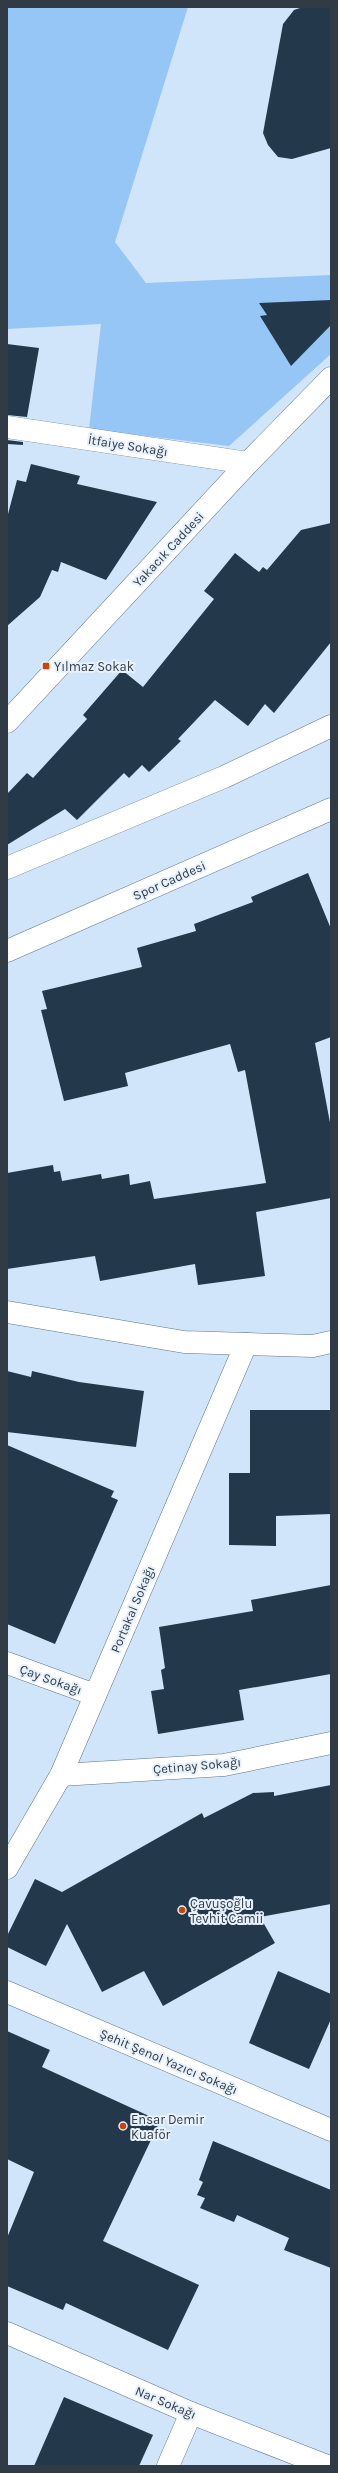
<svg xmlns="http://www.w3.org/2000/svg" width="338" height="2473" font-family="Karla,sans-serif">
  <rect width="100%" height="100%" fill="#d1e5fa"/>
  <path fill="#96c6f6" d="M 7,7 L 188,7 L 115,242 L 146,283 L 331,275 L 331,354 L 229,446 L 89,429 L 101,324 L 7,329 Z"/>
  <g fill="#24384c">
    <path d="M 303,7 L 331,7 L 331,148 L 292,159 L 278,157 L 268,145 L 263,133 L 283,24 L 294,10 Z"/>
    <path d="M 331,300 L 331,325 L 291,366 L 260,316 L 267,315 L 259,303 Z"/>
    <path d="M 7,344 L 39,348 L 27,417 L 7,415 Z"/>
    <path d="M 7,440 L 23,442 L 23,445 L 7,444 Z"/>
    <path d="M 31,464 L 80,476 L 77,484 L 157,502 L 106,580 L 61,562 L 58,572 L 52,570 L 40,597 L 7,626 L 7,518 L 17,480 L 26,482 Z"/>
    <path d="M 331,523 L 331,642 L 274,713 L 265,704 L 248,726 L 215,700 L 178,739 L 181,741 L 149,772 L 142,765 L 129,778 L 124,773 L 77,820 L 65,809 L 7,845 L 7,794 L 27,773 L 33,778 L 87,719 L 83,715 L 122,670 L 143,687 L 214,599 L 204,591 L 235,553 L 259,572 L 263,567 L 267,570 L 301,530 Z"/>
    <path d="M 308,873 L 331,929 L 331,1037 L 315,1043 L 331,1128 L 331,1198 L 256,1212 L 265,1276 L 198,1285 L 195,1264 L 100,1281 L 95,1256 L 7,1269 L 7,1173 L 53,1165 L 54,1172 L 60,1171 L 62,1181 L 101,1174 L 102,1179 L 129,1174 L 130,1185 L 150,1181 L 154,1199 L 266,1183 L 245,1070 L 238,1072 L 230,1044 L 125,1073 L 128,1086 L 64,1101 L 41,1010 L 47,1009 L 42,991 L 142,967 L 137,948 L 196,931 L 194,924 L 253,902 L 251,897 Z"/>
    <path d="M 7,1371 L 31,1377 L 32,1371 L 79,1382 L 144,1391 L 136,1447 L 7,1432 Z"/>
    <path d="M 250,1410 L 331,1410 L 331,1514 L 276,1516 L 276,1546 L 229,1545 L 229,1473 L 250,1473 Z"/>
    <path d="M 7,1445 L 114,1491 L 111,1497 L 118,1500 L 55,1644 L 7,1624 Z"/>
    <path d="M 331,1585 L 331,1674 L 239,1690 L 244,1720 L 158,1734 L 151,1691 L 164,1689 L 161,1670 L 165,1668 L 159,1627 L 253,1611 L 251,1600 Z"/>
    <path d="M 331,1785 L 331,1904 L 260,1917 L 275,1943 L 163,2006 L 144,1971 L 102,1992 L 67,1924 L 46,1966 L 7,1947 L 7,1936 L 35,1879 L 62,1892 L 202,1813 L 204,1818 L 253,1793 L 274,1792 L 274,1796 Z"/>
    <path d="M 278,1971 L 331,1994 L 331,2019 L 309,2069 L 249,2043 Z"/>
    <path d="M 7,2031 L 50,2050 L 42,2067 L 160,2121 L 103,2241 L 199,2285 L 168,2350 L 66,2303 L 63,2310 L 7,2286 L 7,2238 L 34,2172 L 7,2159 Z"/>
    <path d="M 213,2141 L 331,2190 L 331,2268 L 284,2250 L 289,2238 L 237,2215 L 234,2222 L 200,2208 L 205,2198 L 197,2195 L 203,2182 L 199,2180 Z"/>
    <path d="M 64,2397 L 153,2435 L 139,2466 L 34,2466 Z"/>
  </g>
  <g fill="none" stroke-linecap="round" stroke-linejoin="round">
    <g stroke="#5e748b" stroke-width="23">
      <g id="minor">
        <path d="M 7,427 L 248,463"/>
        <path d="M 7,1663 L 95,1695"/>
        <path d="M 61,1775 L 224,1765 L 331,1743"/>
        <path d="M 7,1868 L 61,1775 L 246,1344"/>
        <path d="M 7,1992 L 331,2130"/>
        <path d="M 7,2333 L 191,2413 L 327,2466"/>
        <path d="M 168,2466 L 191,2413"/>
      </g>
    </g>
    <g stroke="#5e748b" stroke-width="23">
      <g id="tertiary">
        <path d="M 7,722 L 248,463 L 331,378"/>
        <path d="M 7,1312 L 184,1342 L 313,1346 L 331,1342"/>
      </g>
    </g>
    <g stroke="#5e748b" stroke-width="23">
      <g id="primary">
        <path d="M 7,868 L 224,777 L 331,726"/>
        <path d="M 7,951 L 331,809"/>
      </g>
    </g>
    <use href="#minor" stroke="#fff" stroke-width="22"/>
    <use href="#tertiary" stroke="#fff" stroke-width="22"/>
    <use href="#primary" stroke="#fff" stroke-width="22"/>
  </g>
  <g fill="#cb4406" stroke="#e7f1fc" stroke-width="1.5">
    <rect x="42" y="662" width="8" height="8" rx="2"/>
    <circle cx="182" cy="1910" r="4"/>
    <circle cx="123" cy="2126" r="4"/>
  </g>
  <g text-anchor="middle" stroke-width="4" stroke-linejoin="round" paint-order="stroke">
    <g font-size="13" fill="#313b45" stroke="#e7f1fc">
      <text transform="translate(128 445) rotate(9)" y="5">İtfaiye Sokağı</text>
      <text transform="translate(168 549) rotate(-47)" y="5">Yakacık Caddesi</text>
      <text transform="translate(169 880) rotate(-24)" y="5">Spor Caddesi</text>
      <text transform="translate(132 1609) rotate(-67)" y="5">Portakal Sokağı</text>
      <text transform="translate(51 1679) rotate(20)" y="5">Çay Sokağı</text>
      <text transform="translate(197 1765) rotate(-5)" y="5">Çetinay Sokağı</text>
      <text transform="translate(169 2061) rotate(23)" y="5">Şehit Şenol Yazıcı Sokağı</text>
      <text transform="translate(166 2402) rotate(23)" y="5">Nar Sokağı</text>
    </g>
    <g font-size="13" fill="#313b45" stroke="#e7f1fc" text-anchor="start">
      <text x="54" y="671">Yılmaz Sokak</text>
      <text x="190" y="1908">Çavuşoğlu<tspan x="190" dy="15">Tevhit Camii</tspan></text>
      <text x="131" y="2124">Ensar Demir<tspan x="131" dy="15">Kuaför</tspan></text>
    </g>
  </g>
  <rect width="338" height="2473" fill="none" stroke="#313b45" stroke-width="16"/>
</svg>
